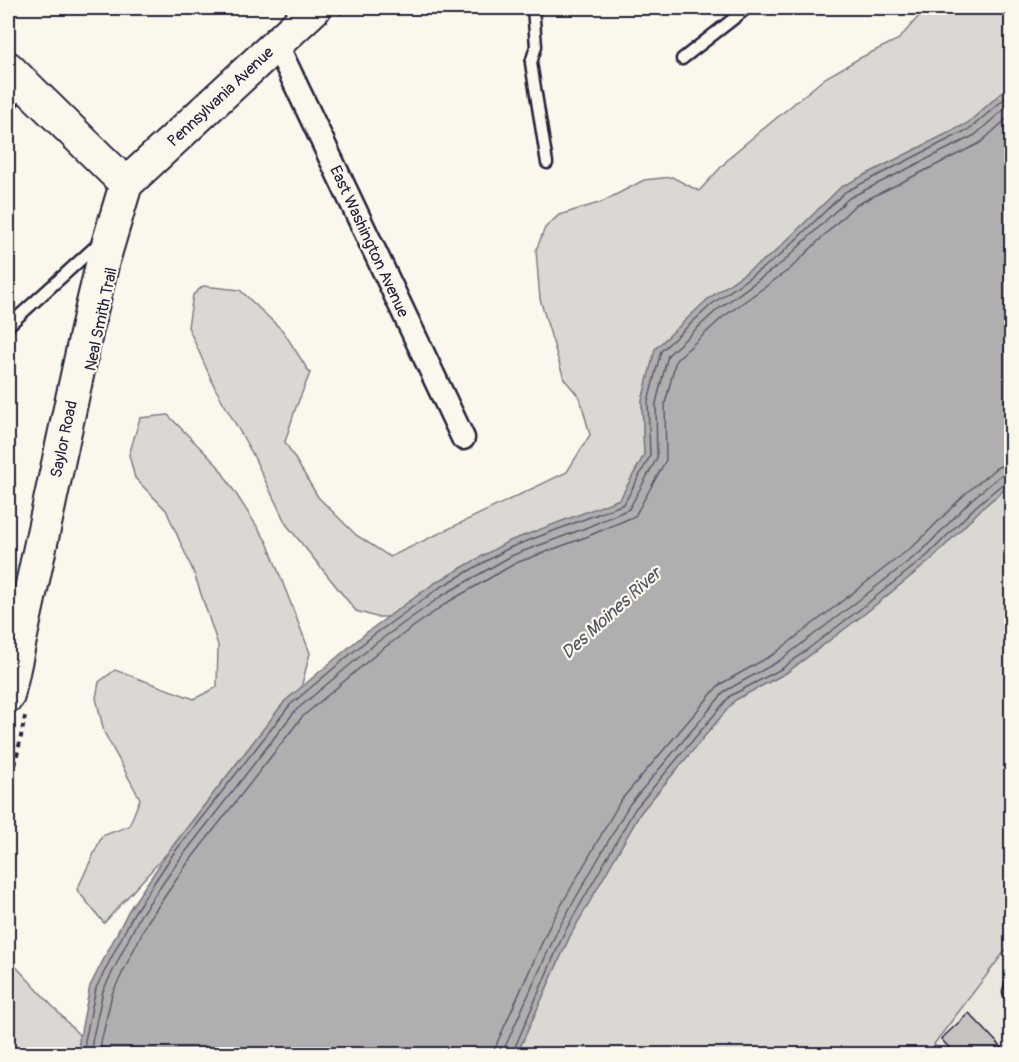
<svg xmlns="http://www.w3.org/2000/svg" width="1019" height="1062" font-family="Pangolin,sans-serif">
  <rect width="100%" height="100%" fill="#fbf7ec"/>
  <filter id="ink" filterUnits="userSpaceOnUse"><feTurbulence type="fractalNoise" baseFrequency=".0167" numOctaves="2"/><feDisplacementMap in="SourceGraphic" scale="12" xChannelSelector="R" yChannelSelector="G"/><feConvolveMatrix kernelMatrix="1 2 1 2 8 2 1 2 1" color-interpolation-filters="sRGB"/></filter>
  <g filter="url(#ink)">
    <path fill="#ebe7df" d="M 1011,943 L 1011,1054 L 942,1054 L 933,1045 Z"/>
    <g fill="#dbd8d3" stroke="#7e7d87" stroke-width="1.5">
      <path d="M 926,8 L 1011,8 L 1011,84 L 968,123 L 841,187 L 774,253 L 708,299 L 656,349 L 642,401 L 644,455 L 620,499 L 578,516 L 435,583 L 388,617 L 376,617 L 356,611 L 286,524 L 252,453 L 215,388 L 188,327 L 193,295 L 203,286 L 240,290 L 283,331 L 310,373 L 295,410 L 285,442 L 318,497 L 356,535 L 390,557 L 567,472 L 590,435 L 580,398 L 564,379 L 540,299 L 536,250 L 545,228 L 559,215 L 602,202 L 644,180 L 672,177 L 699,191 L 734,153 L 825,78 L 860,58 L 899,39 Z"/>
      <path d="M 168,415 L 218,466 L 267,542 L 310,653 L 301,688 L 285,701 L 169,851 L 104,923 L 77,890 L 102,836 L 129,826 L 140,799 L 104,732 L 96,698 L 99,682 L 115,670 L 194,699 L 217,687 L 218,645 L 194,573 L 166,510 L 135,478 L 129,455 L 140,418 Z"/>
      <path d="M 1011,484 L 1011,943 L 934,1044 L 942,1054 L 517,1054 L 570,936 L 641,812 L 735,700 L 786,673 L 863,615 L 932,559 L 980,510 Z"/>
      <path d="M 8,958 L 80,1036 L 79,1054 L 8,1054 Z"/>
    </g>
    <path fill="#b1aeb0" stroke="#787681" stroke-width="1.5" d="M 1011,84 L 1011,484 L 980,510 L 932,559 L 863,615 L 786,673 L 735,700 L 641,812 L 570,936 L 517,1054 L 79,1054 L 79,1041 L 90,986 L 129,910 L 169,851 L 285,701 L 367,632 L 435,583 L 507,542 L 620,499 L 644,455 L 642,401 L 655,349 L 708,299 L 774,253 L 841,187 L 968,123 Z"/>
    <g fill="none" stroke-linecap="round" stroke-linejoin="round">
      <g stroke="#5b5a6a" stroke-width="1.5">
        <path d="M 85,1054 L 85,1041 L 96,988 L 134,913 L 173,854 L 290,705 L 371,637 L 439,588 L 509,548 L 624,504 L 650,456 L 648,402 L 661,351 L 712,304 L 778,257 L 845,192 L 971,128 L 1012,92"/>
        <path d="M 92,1054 L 92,1042 L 103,991 L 140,916 L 180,859 L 295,711 L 376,643 L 443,595 L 513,555 L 583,529 L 629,509 L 657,458 L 656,403 L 668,355 L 717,310 L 783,262 L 849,198 L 975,135 L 1012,102"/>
        <path d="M 101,1054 L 101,1043 L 112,994 L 148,921 L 187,864 L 302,717 L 381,650 L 448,602 L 516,563 L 586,537 L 635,516 L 666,460 L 665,404 L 676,360 L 723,317 L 790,269 L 854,206 L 980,143 L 1012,114"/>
        <path d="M 495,1054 L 497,1043 L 550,925 L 621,800 L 719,685 L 774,654 L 917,543 L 965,494 L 995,469 L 1002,465 L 1012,463"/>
        <path d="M 504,1054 L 505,1047 L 558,929 L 629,805 L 725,691 L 779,661 L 854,604 L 923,550 L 971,500 L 1001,475 L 1012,472"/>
        <path d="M 512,1054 L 564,933 L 635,809 L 730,696 L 783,668 L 859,610 L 928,555 L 976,506 L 1006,481 L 1012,480"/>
      </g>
    </g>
    <path fill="#c6c2c0" stroke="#22223b" stroke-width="1.5" d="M 969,1013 L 1008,1054 L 955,1054 L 941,1039 Z"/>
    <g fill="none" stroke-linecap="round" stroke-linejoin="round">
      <g stroke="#22223b" stroke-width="15">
        <g id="lane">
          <path d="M 533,8 L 536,46 L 531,63 L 547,163"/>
          <path d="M 729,8 L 737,16 L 747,8"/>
          <path d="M 682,59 L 737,16"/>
          <path d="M 8,326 L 98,244"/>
          <path d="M 1012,981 L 1009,992 L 1012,999"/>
        </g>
      </g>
      <g stroke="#22223b" stroke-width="27">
        <g id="street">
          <path d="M 276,43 L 463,438"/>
          <path d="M 8,97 L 22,84"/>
        </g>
      </g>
      <g stroke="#22223b" stroke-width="36">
        <g id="secondary">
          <path d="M 8,68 L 126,184"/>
          <path d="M 126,184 L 315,8"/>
          <path d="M 8,696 L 89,320 L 103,261 L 126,184"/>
        </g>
      </g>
      <g stroke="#22223b" stroke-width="4" stroke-dasharray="4.5 4.5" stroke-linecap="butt">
        <path d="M 340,14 L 347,8"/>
        <path d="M 8,800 L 26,712"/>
      </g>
      <use href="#lane" stroke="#fbf7ec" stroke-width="10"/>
      <use href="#street" stroke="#fbf7ec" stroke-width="22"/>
      <use href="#secondary" stroke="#fbf7ec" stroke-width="32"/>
    </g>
  </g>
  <g text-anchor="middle" stroke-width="4.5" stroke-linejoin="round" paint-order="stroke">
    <g font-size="16" fill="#22223b" stroke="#fbf7ec">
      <text transform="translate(220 96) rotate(-43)" y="6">Pennsylvania Avenue</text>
      <text transform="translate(370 241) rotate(65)" y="6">East Washington Avenue</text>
      <text transform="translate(100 319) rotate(-78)" y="6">Neal Smith Trail</text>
      <text transform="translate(63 439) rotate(-78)" y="6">Saylor Road</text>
    </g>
    <g font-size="18" font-style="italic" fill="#545364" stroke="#fbf7ec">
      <text transform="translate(611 613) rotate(-42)" y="6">Des Moines River</text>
    </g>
  </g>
  <rect width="1019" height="1062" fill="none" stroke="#fbf7ec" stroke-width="30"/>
  <rect x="15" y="15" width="989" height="1032" fill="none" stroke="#22223b" stroke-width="2" filter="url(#ink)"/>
</svg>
